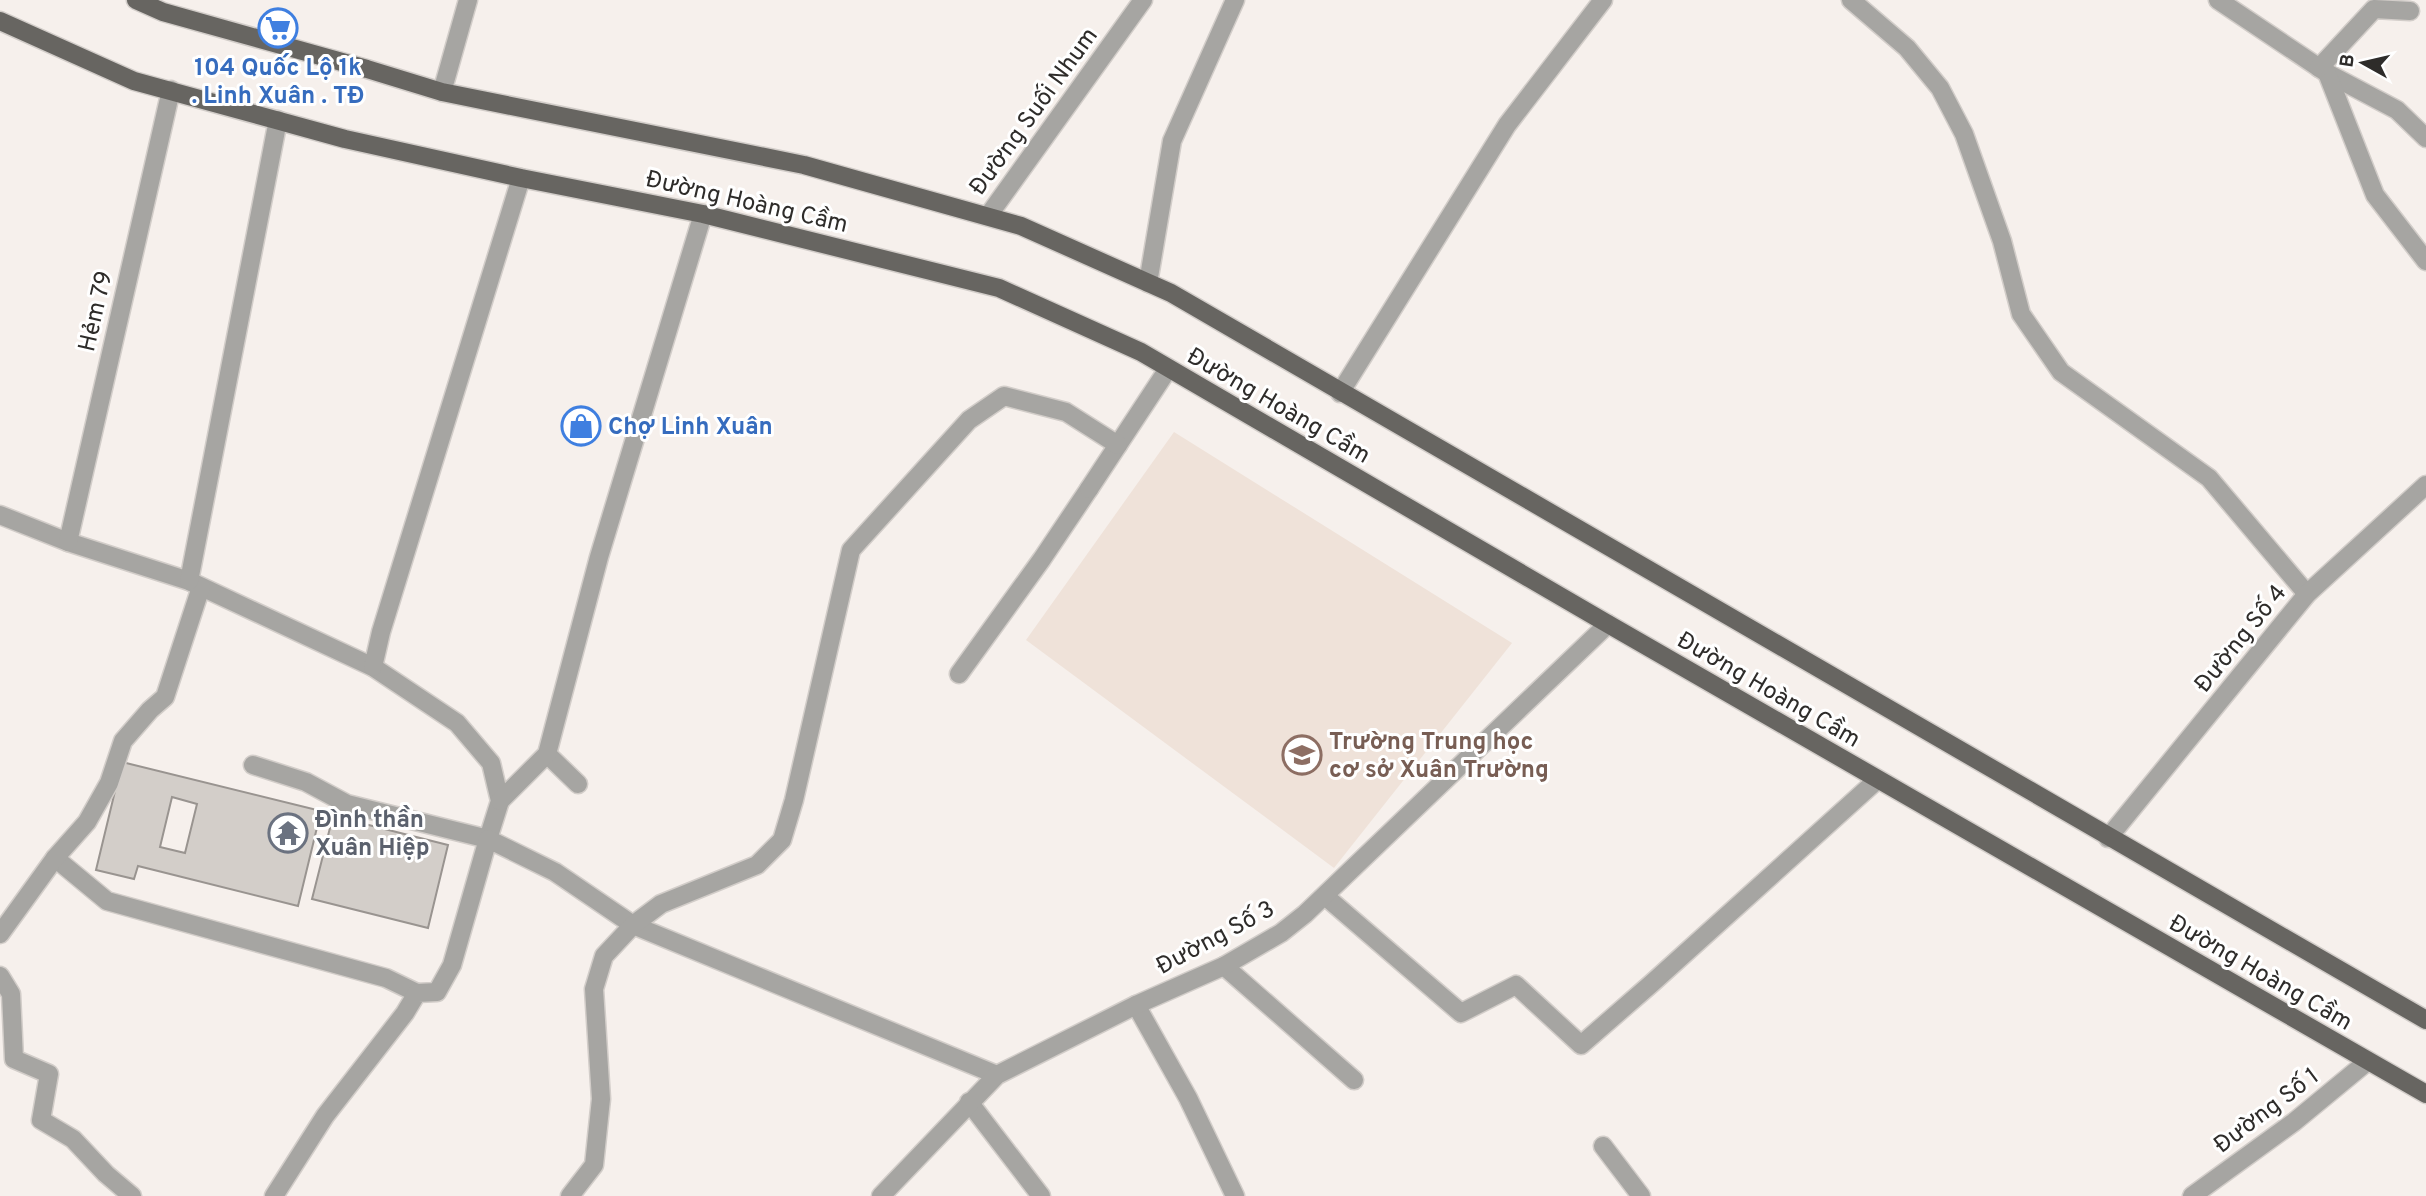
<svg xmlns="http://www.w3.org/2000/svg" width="2426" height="1196" font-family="Overpass,sans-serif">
  <rect width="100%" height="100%" fill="#f6f0ec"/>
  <path fill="#efe2d9" d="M 1174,432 L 1512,643 L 1334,868 L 1026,640 Z"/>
  <g fill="#d3cec9" stroke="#999490" stroke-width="2" fill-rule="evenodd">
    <path d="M 122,762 L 321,811 L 298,906 L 138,866 L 134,879 L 96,870 ZM 172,797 L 197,804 L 185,853 L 160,847 Z"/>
    <path d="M 333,816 L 448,845 L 428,928 L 312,899 Z"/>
  </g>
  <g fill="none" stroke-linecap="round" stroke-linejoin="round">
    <g stroke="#d2cdc9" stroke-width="21">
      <g id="service">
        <path d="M 1851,0 L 1907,48 L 1940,88 L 1964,134 L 2002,241 L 2021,314 L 2061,372 L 2209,478 L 2307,594"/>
        <path d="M 2327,73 L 2397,110 L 2426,138"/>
        <path d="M 0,515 L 68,542 L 189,581 L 373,667 L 457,723 L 491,763 L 500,801 L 488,839 L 347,804 L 306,782 L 253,765"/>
        <path d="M 68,542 L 171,90"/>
        <path d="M 373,667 L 381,632 L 521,178"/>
        <path d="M 959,674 L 1042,559 L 1089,489"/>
        <path d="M 547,754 L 578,784"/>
        <path d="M 500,801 L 547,754 L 599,557 L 703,214"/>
        <path d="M 55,858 L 107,901 L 386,978 L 417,993"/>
        <path d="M 1325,896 L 1461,1013 L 1516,985 L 1581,1045 L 1651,984 L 1877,780"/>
        <path d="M 0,934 L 55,858 L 87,822 L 109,783 L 123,741 L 150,710 L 165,697 L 201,587"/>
        <path d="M 1224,966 L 1354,1080"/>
        <path d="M 969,1102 L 1041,1196"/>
      </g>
    </g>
    <g stroke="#d2cdc9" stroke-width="21">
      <g id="minor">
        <path d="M 2218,0 L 2327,73 L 2375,195 L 2426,261"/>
        <path d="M 2319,68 L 2374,9 L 2410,11"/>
        <path d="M 442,92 L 468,0"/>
        <path d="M 988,216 L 1143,0"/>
        <path d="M 1148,283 L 1172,141 L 1235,0"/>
        <path d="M 1340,393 L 1507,125 L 1603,0"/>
        <path d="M 1089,489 L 1168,369"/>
        <path d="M 189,581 L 278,120"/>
        <path d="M 2108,838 L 2307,594 L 2426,485"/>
        <path d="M 0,976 L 11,994 L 14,1059 L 49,1074 L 41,1120 L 73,1139 L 106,1174 L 132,1196"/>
        <path d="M 1136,1005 L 1188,1098 L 1235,1196"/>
        <path d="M 1603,1146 L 1641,1196"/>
        <path d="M 274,1196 L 325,1116 L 405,1013 L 417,993 L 437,992 L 452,965 L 488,839 L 555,872 L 633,925 L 997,1075"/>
        <path d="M 570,1196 L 594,1165 L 601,1099 L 594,989 L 604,956 L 633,925 L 661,904 L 757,865 L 782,840 L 794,800 L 851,550 L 969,420 L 1004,396 L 1066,412 L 1118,445"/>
        <path d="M 881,1196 L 997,1075 L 1136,1005 L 1224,966 L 1281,933 L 1305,914 L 1608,624"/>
        <path d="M 2192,1196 L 2294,1122 L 2368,1061"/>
      </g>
    </g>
    <g stroke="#d2cdc9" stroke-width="21">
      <g id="primary">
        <path d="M 136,0 L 163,12 L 367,69 L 442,92 L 804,165 L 1021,226 L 1171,293 L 2426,1020"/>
        <path d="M 0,21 L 134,81 L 345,139 L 521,178 L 703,214 L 999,288 L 1141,352 L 1608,624 L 2426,1094"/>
      </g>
    </g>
    <use href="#service" stroke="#a6a5a2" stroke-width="18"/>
    <use href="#minor" stroke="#a6a5a2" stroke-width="18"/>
    <use href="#primary" stroke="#676561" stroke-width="18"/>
  </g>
  <defs>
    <g id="supermarket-ring" transform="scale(2.0125)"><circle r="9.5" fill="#fff" stroke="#3f7fe0" stroke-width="1.5"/><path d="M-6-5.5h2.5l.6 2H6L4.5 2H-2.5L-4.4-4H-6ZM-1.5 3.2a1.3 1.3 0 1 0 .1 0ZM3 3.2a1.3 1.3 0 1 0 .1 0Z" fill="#3f7fe0"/></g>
    <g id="shop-ring" transform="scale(2.0125)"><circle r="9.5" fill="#fff" stroke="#3f7fe0" stroke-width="1.5"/><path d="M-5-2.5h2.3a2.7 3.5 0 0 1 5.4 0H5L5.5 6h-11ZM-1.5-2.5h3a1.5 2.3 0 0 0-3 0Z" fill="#3f7fe0"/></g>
    <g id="school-ring" transform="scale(2.0125)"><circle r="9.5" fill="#fff" stroke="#8d6e63" stroke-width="1.5"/><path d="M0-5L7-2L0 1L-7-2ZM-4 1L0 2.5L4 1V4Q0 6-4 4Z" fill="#8d6e63"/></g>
    <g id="temple-ring" transform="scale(2.0125)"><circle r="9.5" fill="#fff" stroke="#6b7280" stroke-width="1.5"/><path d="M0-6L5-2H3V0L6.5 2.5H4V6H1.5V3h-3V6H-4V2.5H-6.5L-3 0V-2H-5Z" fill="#6b7280"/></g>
  </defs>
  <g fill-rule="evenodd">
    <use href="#supermarket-ring" x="278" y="28"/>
    <use href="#shop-ring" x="581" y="426"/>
    <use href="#school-ring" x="1302" y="755"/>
    <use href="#temple-ring" x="288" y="833"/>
  </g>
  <g text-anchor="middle" stroke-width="6" stroke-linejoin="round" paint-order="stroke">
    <g font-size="24" font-weight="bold" fill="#366cbe" stroke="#fff">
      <text x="278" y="75">104 Quốc Lộ 1k<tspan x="278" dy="28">. Linh Xuân . TĐ</tspan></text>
      <text x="608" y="434" text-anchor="start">Chợ Linh Xuân</text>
    </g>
    <g font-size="24" fill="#2e2c2a" stroke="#fff">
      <text transform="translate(1033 111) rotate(-54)" y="8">Đường Suối Nhum</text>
      <text transform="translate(747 201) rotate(13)" y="8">Đường Hoàng Cầm</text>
      <text transform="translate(95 311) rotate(-77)" y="8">Hẻm 79</text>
      <text transform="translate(1279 405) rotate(30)" y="8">Đường Hoàng Cầm</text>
      <text transform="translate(2240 638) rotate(-51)" y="8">Đường Số 4</text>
      <text transform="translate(1769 689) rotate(30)" y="8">Đường Hoàng Cầm</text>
      <text transform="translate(1215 937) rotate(-28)" y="8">Đường Số 3</text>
      <text transform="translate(2261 972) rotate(30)" y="8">Đường Hoàng Cầm</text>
      <text transform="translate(2266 1110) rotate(-37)" y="8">Đường Số 1</text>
    </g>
    <g font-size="24" font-weight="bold" fill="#785e54" stroke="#fff" text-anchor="start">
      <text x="1329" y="749">Trường Trung học<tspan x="1329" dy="28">cơ sở Xuân Trường</tspan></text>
    </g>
    <g font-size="24" font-weight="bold" fill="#5b616d" stroke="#fff" text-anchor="start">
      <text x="315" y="827">Đình thần<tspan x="315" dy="28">Xuân Hiệp</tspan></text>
    </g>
  </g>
  <g transform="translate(2363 63) rotate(278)" stroke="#ffffff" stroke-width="5" paint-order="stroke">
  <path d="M0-5L12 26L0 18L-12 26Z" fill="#2e2c2a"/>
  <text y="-10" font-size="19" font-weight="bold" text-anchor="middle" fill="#2e2c2a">B</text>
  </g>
</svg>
